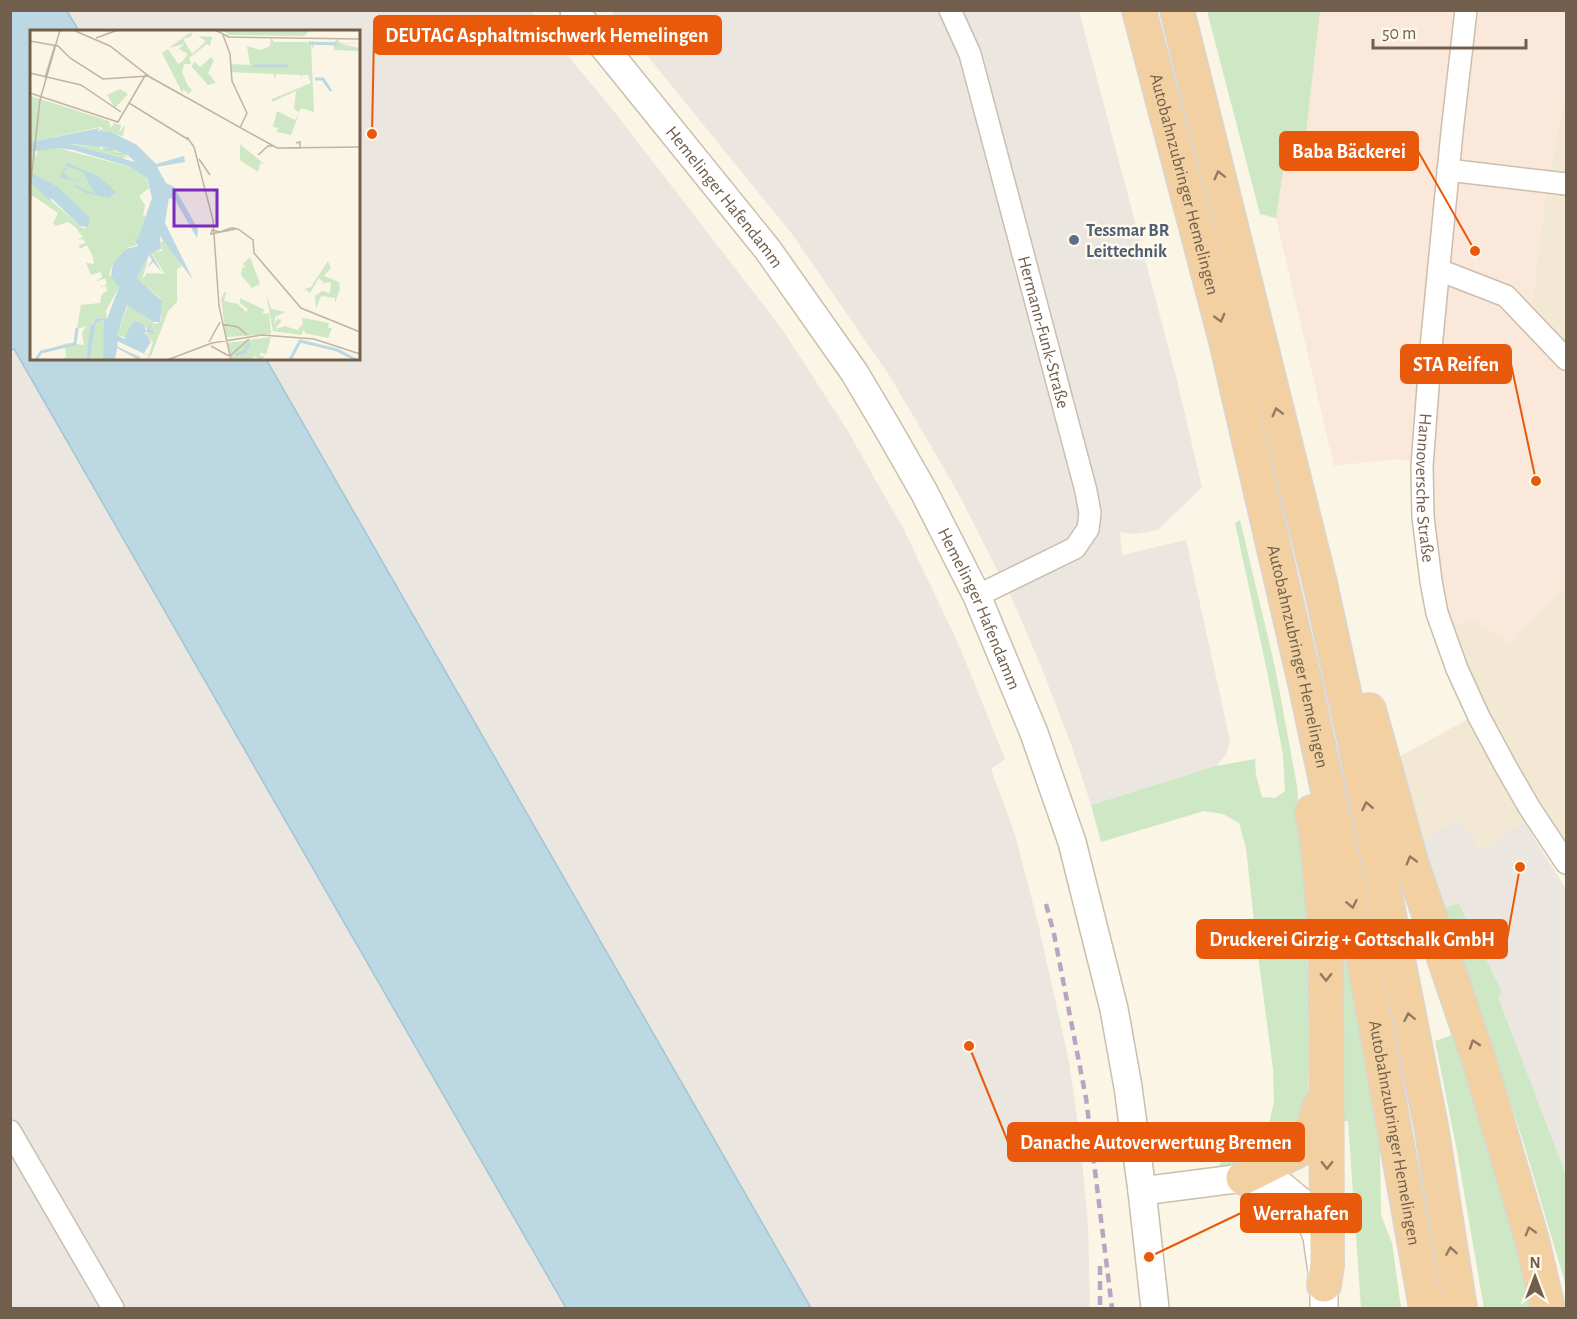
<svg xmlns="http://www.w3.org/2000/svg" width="1577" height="1319" font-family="'Alegreya Sans',sans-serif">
  <rect width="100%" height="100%" fill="#fbf5e5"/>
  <g fill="#f2e8d4">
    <path d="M 1565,97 L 1566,97 L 1566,354 L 1530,318 L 1547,185 Z"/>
    <path d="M 1566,586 L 1566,868 L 1532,817 L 1481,852 L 1422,842 L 1397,758 L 1479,713 L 1445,628 L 1475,619 L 1510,644 L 1528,624 Z"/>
  </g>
  <path fill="#fae8da" d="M 1320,11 L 1566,11 L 1566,97 L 1565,97 L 1547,185 L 1530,318 L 1566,354 L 1566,586 L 1528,624 L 1510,645 L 1475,619 L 1445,628 L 1425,463 L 1395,459 L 1334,466 L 1276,218 L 1289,132 L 1306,131 Z"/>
  <g fill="#ebe6df">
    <path d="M 67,11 L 531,11 L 616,114 L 782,329 L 846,428 L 904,530 L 958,643 L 1005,759 L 991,769 L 1015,835 L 1037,919 L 1069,1061 L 1080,1139 L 1088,1225 L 1090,1308 L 811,1308 L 266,359 L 358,358 L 358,32 L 79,31 Z"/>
    <path d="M 611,11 L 1079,11 L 1177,380 L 1202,487 L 1158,530 L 1135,534 L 1120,532 L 1122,555 L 1186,540 L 1230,741 L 1226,755 L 1216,766 L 1091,805 L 1072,747 L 1041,666 L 1013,601 L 956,489 L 891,378 L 792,234 Z"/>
    <path d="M 14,349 L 376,977 L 566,1308 L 11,1308 L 10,350 Z"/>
    <path d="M 1458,819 L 1481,852 L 1524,822 L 1566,889 L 1566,1175 L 1498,997 L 1502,992 L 1459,905 L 1444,908 L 1422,842 Z"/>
  </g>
  <g fill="#cee7c5">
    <path d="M 1207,11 L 1320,11 L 1306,132 L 1289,132 L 1276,218 L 1260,214 Z"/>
    <path d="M 1240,520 L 1275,667 L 1297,786 L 1304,874 L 1309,988 L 1308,1106 L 1302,1130 L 1247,1163 L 1219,1166 L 1227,1151 L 1258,1139 L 1269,1123 L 1274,1102 L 1273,1069 L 1256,940 L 1246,848 L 1239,823 L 1223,814 L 1204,811 L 1101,842 L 1091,805 L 1216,766 L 1255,759 L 1256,775 L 1262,797 L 1275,798 L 1285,791 L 1283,755 L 1267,671 L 1235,523 Z"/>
    <path d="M 1328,836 L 1389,1165 L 1380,1153 L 1381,1215 L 1392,1243 L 1401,1308 L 1361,1308 L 1348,1121 L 1334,1122 Z"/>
    <path d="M 1459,904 L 1502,992 L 1498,997 L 1566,1175 L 1566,1286 L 1524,1144 L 1444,908 Z"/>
    <path d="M 1458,1033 L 1537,1308 L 1484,1308 L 1457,1151 L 1435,1041 Z"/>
  </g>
  <path fill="#bbd8e3" stroke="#a2c5d4" stroke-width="1.5" d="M 11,10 L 67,11 L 79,31 L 32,32 L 32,358 L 266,359 L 811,1308 L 566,1308 L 14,349 L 11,350 Z"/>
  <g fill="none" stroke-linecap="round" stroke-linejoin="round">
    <g stroke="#cbbeac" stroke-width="24">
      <g id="minor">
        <path id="s1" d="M 950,10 L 970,54 L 1086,491 L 1090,513 L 1088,529 L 1075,548 L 977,596"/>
        <path id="s2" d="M 1466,10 L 1452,132 L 1431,348 L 1422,466 L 1423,517 L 1431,581 L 1437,613 L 1457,669 L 1479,717 L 1506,767 L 1529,807 L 1566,863"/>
        <path d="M 1448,170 L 1566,184"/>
        <path d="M 1439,270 L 1506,296 L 1566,359"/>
        <path d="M 10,1131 L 113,1308"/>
      </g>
    </g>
    <g stroke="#cbbeac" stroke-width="30">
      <g id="tertiary">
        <path id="s3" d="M 574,10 L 768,250 L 854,372 L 888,429 L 924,492 L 977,596 L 1034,733 L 1072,842 L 1114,1009 L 1128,1087 L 1142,1191 L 1155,1308"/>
        <path d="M 1142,1191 L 1243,1178 L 1282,1186 L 1305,1205 L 1317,1237 L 1324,1285 L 1324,1308"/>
      </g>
    </g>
    <g stroke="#dad5d0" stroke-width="36">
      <g id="trunk">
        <path id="s4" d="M 1139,10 L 1226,341 L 1305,683 L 1363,954 L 1426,1308"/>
        <path d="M 1177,10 L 1319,579 L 1353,733 L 1431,1126 L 1460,1308"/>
        <path d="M 1369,710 L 1412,865 L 1479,1060 L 1532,1240 L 1548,1308"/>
        <path d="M 1312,812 L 1318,846 L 1326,945 L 1327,1265 L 1324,1285"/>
        <path d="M 1243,1178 L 1303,1148 L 1314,1126 L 1320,1105"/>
      </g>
    </g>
    <use href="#minor" stroke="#fff" stroke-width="21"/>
    <use href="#tertiary" stroke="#fff" stroke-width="27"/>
    <use href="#trunk" stroke="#f2d0a1" stroke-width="33"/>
    <g stroke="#b9a5c3" stroke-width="4.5" stroke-dasharray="9 6" stroke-linecap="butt">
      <path d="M 1046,904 L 1054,934 L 1086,1098 L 1112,1308"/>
      <path d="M 1100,1266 L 1100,1308"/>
    </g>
  </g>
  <defs><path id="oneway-chevron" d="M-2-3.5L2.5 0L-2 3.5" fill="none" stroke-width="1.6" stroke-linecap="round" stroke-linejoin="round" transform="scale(1.5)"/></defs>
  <g stroke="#927a61">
    <use href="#oneway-chevron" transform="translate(1219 175) rotate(-104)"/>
    <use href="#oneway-chevron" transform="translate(1220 318) rotate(75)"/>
    <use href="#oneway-chevron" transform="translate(1277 412) rotate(-104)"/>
    <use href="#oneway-chevron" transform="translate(1367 806) rotate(-101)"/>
    <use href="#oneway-chevron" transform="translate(1411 860) rotate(-106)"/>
    <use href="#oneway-chevron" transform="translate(1352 904) rotate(78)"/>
    <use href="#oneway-chevron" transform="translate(1326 977) rotate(90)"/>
    <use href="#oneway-chevron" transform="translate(1409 1017) rotate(-101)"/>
    <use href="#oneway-chevron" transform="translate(1474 1044) rotate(-109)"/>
    <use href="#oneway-chevron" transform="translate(1327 1165) rotate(90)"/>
    <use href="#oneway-chevron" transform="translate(1530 1231) rotate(-106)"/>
    <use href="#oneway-chevron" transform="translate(1451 1251) rotate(-99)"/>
  </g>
  <circle fill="#5c6f8a" stroke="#fef9eb" stroke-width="2" cx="1074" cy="240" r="6"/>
  <g text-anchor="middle" stroke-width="5" stroke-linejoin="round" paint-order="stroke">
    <g font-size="18" fill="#725e4c" stroke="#fef9eb">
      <text dy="6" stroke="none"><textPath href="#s4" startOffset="180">Autobahnzubringer Hemelingen</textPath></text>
      <text dy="6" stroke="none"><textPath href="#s3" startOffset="240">Hemelinger Hafendamm</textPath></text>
      <text dy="6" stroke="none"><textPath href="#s1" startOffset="336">Hermann-Funk-Straße</textPath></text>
      <text dy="6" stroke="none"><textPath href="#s2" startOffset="480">Hannoversche Straße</textPath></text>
      <text dy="6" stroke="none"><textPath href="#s3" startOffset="726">Hemelinger Hafendamm</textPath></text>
      <text dy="6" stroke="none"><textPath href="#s4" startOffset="666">Autobahnzubringer Hemelingen</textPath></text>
      <text dy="6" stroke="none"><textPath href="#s4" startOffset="1152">Autobahnzubringer Hemelingen</textPath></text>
    </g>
    <g font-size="18" font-weight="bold" fill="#4e5e75" stroke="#fef9eb" text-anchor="start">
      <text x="1086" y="236">Tessmar BR<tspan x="1086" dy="21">Leittechnik</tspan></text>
    </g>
  </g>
  <g transform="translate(30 30)">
    <rect width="330" height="330" fill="#fbf5e5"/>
    <path d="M 192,0 L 279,0 L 279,1 L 274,6 L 199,5 ZM 161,2 L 162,6 L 153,9 L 162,24 L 176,11 L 168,6 L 182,7 L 180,16 L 177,14 L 159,28 L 161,34 L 154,34 L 152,42 L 158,56 L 179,76 L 162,60 L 159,64 L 153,59 L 153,64 L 132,23 L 138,19 L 148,34 L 152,32 L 158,24 L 149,19 L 154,14 L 139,18 ZM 241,7 L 244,12 L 304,12 L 307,9 L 310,13 L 330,13 L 310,14 L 330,18 L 330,21 L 304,20 L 304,15 L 284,15 L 283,19 L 281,14 L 284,82 L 271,78 L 269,82 L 264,79 L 266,61 L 242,72 L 242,69 L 281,53 L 278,45 L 272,45 L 271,50 L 271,45 L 246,44 L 245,50 L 244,44 L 201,42 L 201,34 L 220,35 L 217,16 L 230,20 L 240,16 ZM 181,27 L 184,30 L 178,43 L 186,53 L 178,55 L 161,36 L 165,32 L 170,37 ZM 90,59 L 98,64 L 85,78 L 77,65 ZM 1,66 L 79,91 L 81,98 L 84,93 L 91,95 L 89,103 L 95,95 L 93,106 L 66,101 L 73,99 L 70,97 L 0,112 ZM 247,81 L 265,90 L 269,84 L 261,105 L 247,102 L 248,98 L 243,97 ZM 210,114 L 234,134 L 230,133 L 228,142 L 210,130 ZM 42,115 L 70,116 L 71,120 L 74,116 L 101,128 L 94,127 L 95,130 ZM 28,118 L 104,138 L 116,147 L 119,158 L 109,166 L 115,175 L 113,185 L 116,187 L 108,210 L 104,210 L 107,215 L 97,218 L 83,233 L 79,245 L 89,252 L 89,257 L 76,281 L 77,289 L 66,288 L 62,293 L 56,330 L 30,330 L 36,327 L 35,316 L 10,322 L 38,313 L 54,315 L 52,303 L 56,296 L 47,299 L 51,275 L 70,273 L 72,264 L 78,260 L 76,256 L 69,257 L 77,254 L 75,248 L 66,252 L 72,247 L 71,242 L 61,245 L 56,233 L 64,234 L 63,227 L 57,215 L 50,219 L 49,215 L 56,213 L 53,209 L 47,210 L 53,207 L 46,198 L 38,192 L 26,196 L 23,193 L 28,183 L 3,166 L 0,169 L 0,152 L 50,196 L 55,199 L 59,190 L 27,156 L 0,142 L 0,122 L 5,121 L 6,129 L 8,119 ZM 136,209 L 152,236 L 147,239 L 147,272 L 138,281 L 122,324 L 117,330 L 123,312 L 114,304 L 119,303 L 114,294 L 102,291 L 97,308 L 87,305 L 98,275 L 125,294 L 131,291 L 131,269 L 107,248 L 119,225 L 112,250 L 117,243 L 135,244 L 121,222 L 132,221 L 131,212 ZM 220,227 L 230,254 L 222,258 L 211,245 L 212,237 L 216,238 L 213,234 ZM 298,231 L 301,238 L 294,246 L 309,252 L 310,259 L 305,273 L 305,268 L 291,266 L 286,279 L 285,266 L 292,261 L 300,263 L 301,252 L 294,253 L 289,248 L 280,263 L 275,259 L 281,257 ZM 195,261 L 196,263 L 194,271 L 208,274 L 216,282 L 218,279 L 210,273 L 210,268 L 235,280 L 232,284 L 239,283 L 241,304 L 196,307 L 191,269 ZM 236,264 L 241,279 L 255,282 L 245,287 L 244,296 L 247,289 L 252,290 L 245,299 L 255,296 L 267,300 L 273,294 L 272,288 L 279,289 L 299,293 L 298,298 L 302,298 L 298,308 L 275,303 L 274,299 L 271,305 L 243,301 ZM 75,290 L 73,330 L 60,330 L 66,292 ZM 241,307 L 236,325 L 231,322 L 230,326 L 235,326 L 231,330 L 224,326 L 222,330 L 202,330 L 197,313 Z" fill="#cee7c5"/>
    <path d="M 70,98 L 67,101 L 81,102 L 107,115 L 126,134 L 154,126 L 155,132 L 127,137 L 136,153 L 144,157 L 168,199 L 167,208 L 145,170 L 139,168 L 135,193 L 163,250 L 130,206 L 131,219 L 121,223 L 132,242 L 123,232 L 117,238 L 122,230 L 119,225 L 107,248 L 132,271 L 130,292 L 123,292 L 120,299 L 126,304 L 114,302 L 121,312 L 114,323 L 119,326 L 87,311 L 88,317 L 110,327 L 109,330 L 87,318 L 85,330 L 73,330 L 74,290 L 66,292 L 60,330 L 56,330 L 60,298 L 66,288 L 77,289 L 89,257 L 81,246 L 83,233 L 96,219 L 108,216 L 104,209 L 108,209 L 122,168 L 117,148 L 101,137 L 43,120 L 28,118 L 0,122 L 0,112 ZM 40,114 L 75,117 L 82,120 L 73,118 L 77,121 L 84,120 L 92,123 L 81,123 L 98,125 L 105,132 ZM 97,275 L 123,292 L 116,301 L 114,294 L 103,291 L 94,309 L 87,305 ZM 37,133 L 68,146 L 86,162 L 79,168 L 56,163 L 47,158 L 44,156 L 44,155 L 65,164 L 53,142 L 37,136 L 34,142 L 39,148 L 54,153 L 53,153 L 30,147 ZM 0,142 L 27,156 L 60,188 L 58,197 L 50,196 L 21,168 L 20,171 L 0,152 Z" fill="#bbd8e3" fill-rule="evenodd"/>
    <path fill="none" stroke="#bbd8e3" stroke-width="3" d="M 279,13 L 307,14M 224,36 L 258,36M 285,49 L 293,49 L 301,61M 206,325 L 214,322 L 219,313M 6,330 L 11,322 L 45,314 L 47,298M 260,330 L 270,311 L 307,320 L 326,330"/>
    <path fill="none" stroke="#c0b4a3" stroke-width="1.5" d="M 43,0 L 80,16 L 120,47 L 247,118 L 330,117M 185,0 L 199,7 L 330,9M 193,5 L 200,24 L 202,51 L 217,83 L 210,98M 66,8 L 88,0M 0,11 L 28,16 L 40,28 L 73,49 L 118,46 L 247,118 L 270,118 L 270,112 L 266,113M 0,43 L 51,55 L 91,82M 15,48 L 25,15M 0,63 L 88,92 L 116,44M 99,73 L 159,110M 157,107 L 164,117 L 183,190 L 189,276 L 201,330M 228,125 L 238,116 L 243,116M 169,129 L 180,145M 0,159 L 10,70 L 30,0M 206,199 L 181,204 L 182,200 L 190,202 L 201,198 L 204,198 L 206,199 L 208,199 L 223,210 L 224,223 L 271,278 L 330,302M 192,294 L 208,297 L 217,305M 179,312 L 190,292M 181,316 L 199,326M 200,326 L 219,309M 137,330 L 182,313 L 232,305 L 284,309 L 330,324"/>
    <path fill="#7b2cbf" fill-opacity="0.15" stroke="#7b2cbf" stroke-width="3" d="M 144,160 L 187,160 L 187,196 L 144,196 Z"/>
    <rect width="330" height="330" fill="none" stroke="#725e4c" stroke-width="3"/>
  </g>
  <path fill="none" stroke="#e8590c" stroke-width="2" d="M372 134L374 35M1475 251L1418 151M1536 481L1511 364M1520 867L1507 939M969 1046L1008 1142M1149 1257L1241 1213"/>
  <g fill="#e8590c" stroke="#fef9eb" stroke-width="2">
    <circle cx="372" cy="134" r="6"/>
    <circle cx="1475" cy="251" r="6"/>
    <circle cx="1536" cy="481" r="6"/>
    <circle cx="1520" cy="867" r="6"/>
    <circle cx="969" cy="1046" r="6"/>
    <circle cx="1149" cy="1257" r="6"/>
  </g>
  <g fill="#e8590c" stroke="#e8590c" stroke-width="2">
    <rect x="374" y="16" width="347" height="38" rx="6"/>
    <rect x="1280" y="132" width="138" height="38" rx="6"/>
    <rect x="1401" y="345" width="110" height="38" rx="6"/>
    <rect x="1197" y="920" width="310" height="38" rx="6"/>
    <rect x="1008" y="1123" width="296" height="38" rx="6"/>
    <rect x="1241" y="1194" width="120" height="38" rx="6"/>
  </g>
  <g font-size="20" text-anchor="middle" font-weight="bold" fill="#fff">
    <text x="547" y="42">DEUTAG Asphaltmischwerk Hemelingen</text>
    <text x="1349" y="158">Baba Bäckerei</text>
    <text x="1456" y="371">STA Reifen</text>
    <text x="1352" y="946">Druckerei Girzig + Gottschalk GmbH</text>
    <text x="1156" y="1149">Danache Autoverwertung Bremen</text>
    <text x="1301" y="1220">Werrahafen</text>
  </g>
  <rect width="1577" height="1319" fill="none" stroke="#725e4c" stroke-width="24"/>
  <g transform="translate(1535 1277)" stroke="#fef9eb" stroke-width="4.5" paint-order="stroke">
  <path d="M0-4.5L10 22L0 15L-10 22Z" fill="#725e4c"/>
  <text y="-9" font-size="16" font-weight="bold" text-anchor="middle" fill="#725e4c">N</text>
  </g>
  <path d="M1373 39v9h153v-9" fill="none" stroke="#725e4c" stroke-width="3"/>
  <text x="1382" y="39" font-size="18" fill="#725e4c" stroke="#fef9eb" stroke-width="4.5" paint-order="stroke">50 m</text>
</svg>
